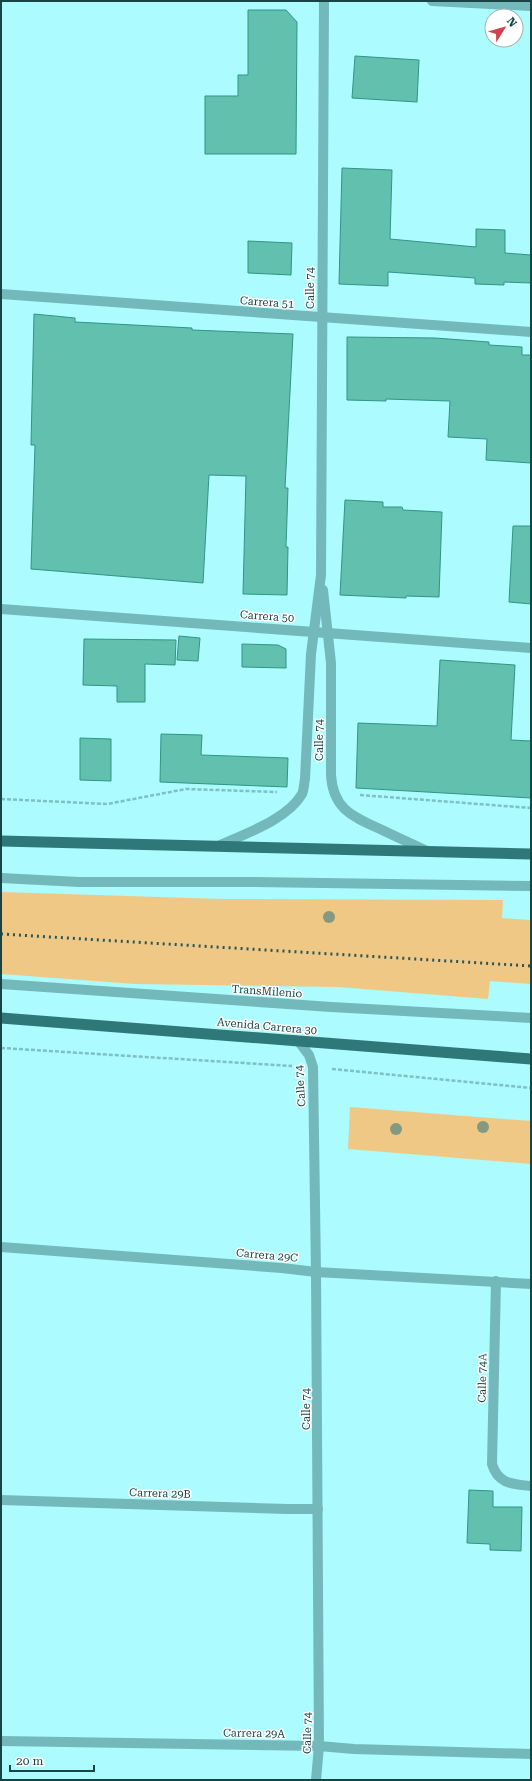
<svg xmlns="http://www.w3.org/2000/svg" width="532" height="1781" font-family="'Roboto Serif',serif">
  <rect width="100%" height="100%" fill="#acfbfe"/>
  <g fill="#f0c886">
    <path d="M 1,892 L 223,899 L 503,900 L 502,918 L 531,920 L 531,984 L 490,981 L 488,999 L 338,987 L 135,984 L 1,974 Z"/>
    <path d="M 350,1107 L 531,1121 L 531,1164 L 348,1149 Z"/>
  </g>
  <g fill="#61c0ae" stroke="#309584">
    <path d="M 248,10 L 286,10 L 297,22 L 296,154 L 205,154 L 205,96 L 238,96 L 238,75 L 248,75 Z"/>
    <path d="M 355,56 L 419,60 L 417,102 L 352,98 Z"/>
    <path d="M 342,168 L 392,170 L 390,239 L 476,247 L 476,229 L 505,230 L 505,253 L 531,255 L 531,283 L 504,282 L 504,285 L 475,284 L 475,278 L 388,272 L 388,286 L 339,284 Z"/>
    <path d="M 248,241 L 292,243 L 291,275 L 248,273 Z"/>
    <path d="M 34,314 L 75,318 L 75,322 L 192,328 L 192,330 L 293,334 L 285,488 L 288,488 L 286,547 L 288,547 L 287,595 L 243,594 L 246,476 L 209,475 L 203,583 L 31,569 L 35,445 L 31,445 Z"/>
    <path d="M 347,337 L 435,338 L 489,342 L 489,345 L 522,347 L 522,355 L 531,355 L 531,463 L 486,460 L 487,439 L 448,437 L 450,401 L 386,399 L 386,401 L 347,400 Z"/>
    <path d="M 345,500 L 383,502 L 383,507 L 402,507 L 403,510 L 442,512 L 439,597 L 406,596 L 406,598 L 340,595 Z"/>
    <path d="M 513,526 L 531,526 L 531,604 L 509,602 Z"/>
    <path d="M 179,636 L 200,638 L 198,661 L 177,660 Z"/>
    <path d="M 84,639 L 176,640 L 175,665 L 145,664 L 145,702 L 117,702 L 117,686 L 83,685 Z"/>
    <path d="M 242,644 L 278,645 L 286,649 L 286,668 L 242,667 Z"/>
    <path d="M 440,660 L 515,665 L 511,740 L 531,741 L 531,798 L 356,788 L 358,723 L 437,726 Z"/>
    <path d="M 161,734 L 202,735 L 201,755 L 288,758 L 287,787 L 160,782 Z"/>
    <path d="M 80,738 L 111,739 L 111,781 L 80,780 Z"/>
    <path d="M 469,1490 L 493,1491 L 493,1507 L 522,1507 L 521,1551 L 490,1550 L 490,1544 L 467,1543 Z"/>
  </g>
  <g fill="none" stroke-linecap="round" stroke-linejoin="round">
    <g stroke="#7dc1c4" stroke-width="2.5" stroke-dasharray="4 2" stroke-linecap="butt">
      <path d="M 360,795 L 531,808"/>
      <path d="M 1,799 L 107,804 L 186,789 L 277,792"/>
      <path d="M 1,1048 L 292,1066"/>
      <path d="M 332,1069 L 531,1088"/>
    </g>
    <g stroke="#73b8bb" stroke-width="10">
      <path d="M 1,878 L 79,882 L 255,882 L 531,886"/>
      <path d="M 1,984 L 331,1007 L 531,1018"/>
    </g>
    <g stroke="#73b8bb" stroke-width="10">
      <path d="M 432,1 L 531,6"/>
      <path d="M 1,294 L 531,332"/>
      <path d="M 323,590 L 331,663 L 331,775 C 333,810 354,817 382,830 C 397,837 412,844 427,851"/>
      <path d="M 1,609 L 531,648"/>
      <path d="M 218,846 C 244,834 287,820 302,794 C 304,790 304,783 305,779 L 311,654 L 321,575 L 324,1"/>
      <path d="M 1,1247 L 282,1268 L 316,1272 L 531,1284"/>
      <path d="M 496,1281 L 492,1464 C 498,1484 512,1484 531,1486"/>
      <path d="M 1,1500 L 287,1509 L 318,1509"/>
      <path d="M 1,1741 L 319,1746 L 354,1749 L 531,1754"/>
    </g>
    <path stroke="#73b8bb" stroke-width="10" d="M 299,1042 L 309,1055 L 313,1067 L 316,1272 L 319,1746 L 316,1780"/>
    <g stroke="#2f787a" stroke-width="11">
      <path d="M 1,841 L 531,854"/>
      <path d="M 1,1018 L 531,1059"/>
    </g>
    <path stroke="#275759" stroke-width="3" stroke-dasharray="2 4" stroke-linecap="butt" d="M 1,934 L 531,966"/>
  </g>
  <g fill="#84997f">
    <circle cx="329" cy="917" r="6"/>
    <circle cx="483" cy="1127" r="6"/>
    <circle cx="396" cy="1129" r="6"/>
  </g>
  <g text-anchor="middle" stroke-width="3" stroke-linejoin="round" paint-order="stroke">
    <g font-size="11" fill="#184446" stroke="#fff">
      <text transform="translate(310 288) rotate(-90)" y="4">Calle 74</text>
      <text transform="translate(267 302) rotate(4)" y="4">Carrera 51</text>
      <text transform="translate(267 616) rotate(4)" y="4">Carrera 50</text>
      <text transform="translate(319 740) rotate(-90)" y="4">Calle 74</text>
      <text transform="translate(267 991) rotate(4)" y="4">TransMilenio</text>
      <text transform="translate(267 1026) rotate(5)" y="4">Avenida Carrera 30</text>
      <text transform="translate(300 1086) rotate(-94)" y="4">Calle 74</text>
      <text transform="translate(267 1255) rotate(5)" y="4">Carrera 29C</text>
      <text transform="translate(482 1378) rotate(-89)" y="4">Calle 74A</text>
      <text transform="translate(306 1409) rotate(-90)" y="4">Calle 74</text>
      <text transform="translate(160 1493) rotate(2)" y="4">Carrera 29B</text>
      <text transform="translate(254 1733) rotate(1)" y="4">Carrera 29A</text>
      <text transform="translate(307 1733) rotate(-89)" y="4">Calle 74</text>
    </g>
  </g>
  <rect width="532" height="1781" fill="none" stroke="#184446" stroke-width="4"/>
  <g transform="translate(504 28) rotate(53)"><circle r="19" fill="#ffffff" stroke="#a3b4b5"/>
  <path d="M0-3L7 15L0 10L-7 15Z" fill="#d1414f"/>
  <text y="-6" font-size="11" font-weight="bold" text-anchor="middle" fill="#184446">N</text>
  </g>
  <path d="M10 1765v6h84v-6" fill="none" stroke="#184446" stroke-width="2"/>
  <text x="16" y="1765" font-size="12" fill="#184446" stroke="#ffffff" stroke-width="3" paint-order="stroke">20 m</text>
</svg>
